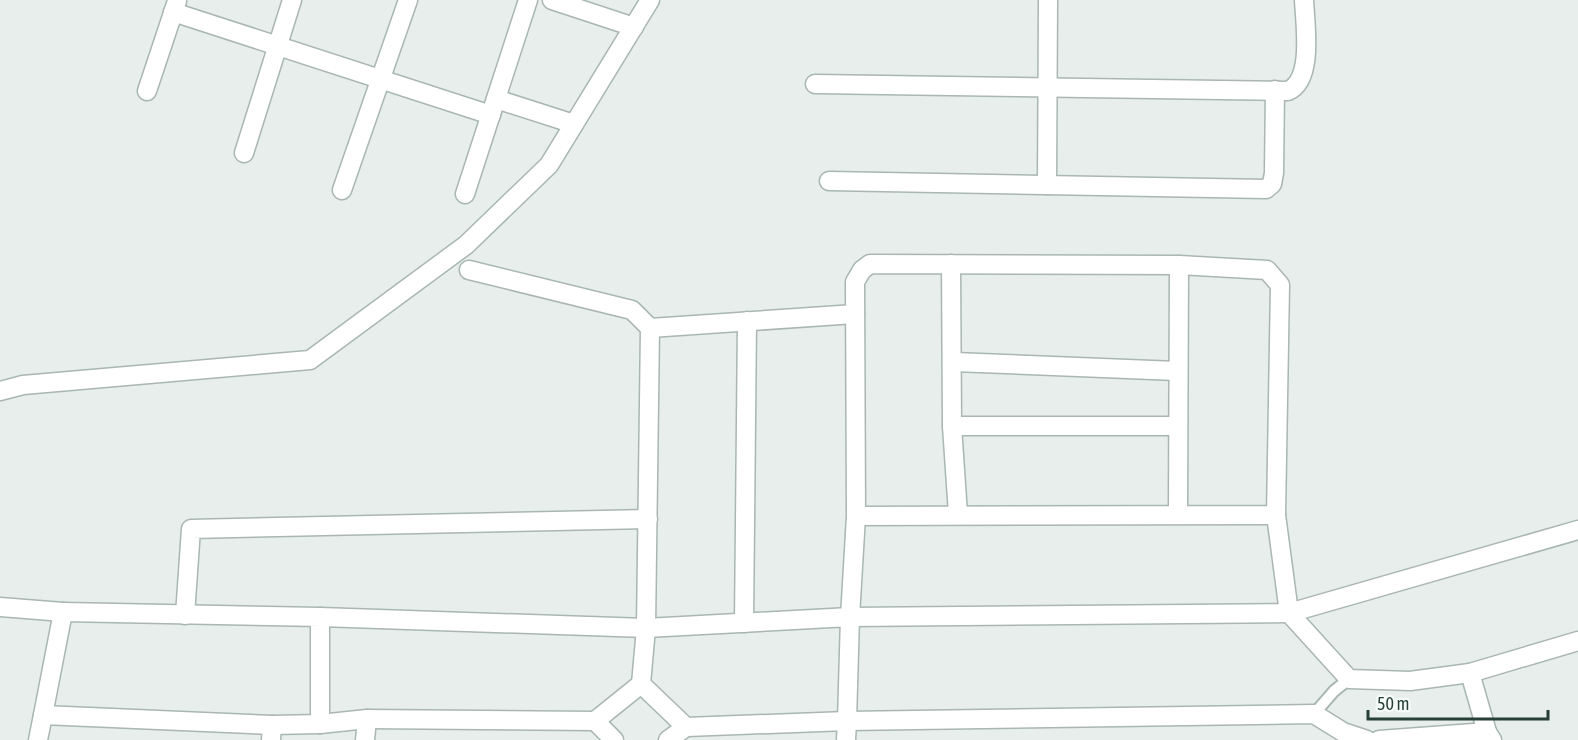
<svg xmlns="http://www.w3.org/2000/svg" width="1578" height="740" font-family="'Asap Condensed',sans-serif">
  <rect width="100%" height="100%" fill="#e7eeeb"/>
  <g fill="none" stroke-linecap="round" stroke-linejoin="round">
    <g stroke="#a9b6b2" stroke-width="14">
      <path id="lane" d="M 1314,714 L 1334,691 L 1349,679"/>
    </g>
    <g stroke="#a9b6b2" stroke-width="21">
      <g id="street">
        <path d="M 552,0 L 634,27"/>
        <path d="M 173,12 L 491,115"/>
        <path d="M 815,84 L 1288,91 C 1314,80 1305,24 1304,0"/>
        <path d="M 147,91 L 177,1"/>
        <path d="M 496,99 L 574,124"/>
        <path d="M 244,153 L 292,0"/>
        <path d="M 829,181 L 1266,189 L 1272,184 L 1274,173 L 1275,90"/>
        <path d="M 1047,185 L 1048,0"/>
        <path d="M 342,190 L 408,0"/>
        <path d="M 465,194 L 528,0"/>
        <path d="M 951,264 L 952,426 L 958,514"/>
        <path d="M 469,270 L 632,310 L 650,328 L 646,628 L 641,684"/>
        <path d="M 650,328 L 855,314"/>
        <path d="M 954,362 L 1177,371"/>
        <path d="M 0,391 L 23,385 L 310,360 L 466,245 L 549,165 L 650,0"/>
        <path d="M 952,426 L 1177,426"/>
        <path d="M 1178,513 L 1179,265"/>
        <path d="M 1276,515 L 1289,613 L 1349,679 L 1410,681 L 1470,673 L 1578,641"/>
        <path d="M 856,516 L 1276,515 L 1280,285 L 1267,270 L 1179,265 L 870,264 L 862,270 L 855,282 L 856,516 L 850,617 L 1289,613 L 1578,530"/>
        <path d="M 0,607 L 63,612"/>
        <path d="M 185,615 L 191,529 L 648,519"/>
        <path d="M 320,617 L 646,628 L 850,617 L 847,721 L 1314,714 L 1343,732 L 1367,740"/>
        <path d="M 744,623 L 747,321"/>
        <path d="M 1470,673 L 1487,732"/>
        <path d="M 43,715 L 63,612 L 320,617 L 320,724 L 272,725"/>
        <path d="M 367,719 L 595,721 L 614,740"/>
        <path d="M 595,721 L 641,684 L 686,727 L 668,740"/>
        <path d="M 320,724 L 367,719 L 365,740"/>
        <path d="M 686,727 L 847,721 L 846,740"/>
        <path d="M 38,740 L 43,715 L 272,725 L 271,740"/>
        <path d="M 1379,740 L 1487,732 L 1492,740"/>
      </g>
    </g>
    <use href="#lane" stroke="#fff" stroke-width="10"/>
    <use href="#street" stroke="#fff" stroke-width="18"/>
  </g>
  <path d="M1368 710v9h180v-9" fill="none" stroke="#263f39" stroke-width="3"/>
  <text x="1377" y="710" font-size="18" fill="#263f39" stroke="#f7fbf9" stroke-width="4.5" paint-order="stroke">50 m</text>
</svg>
